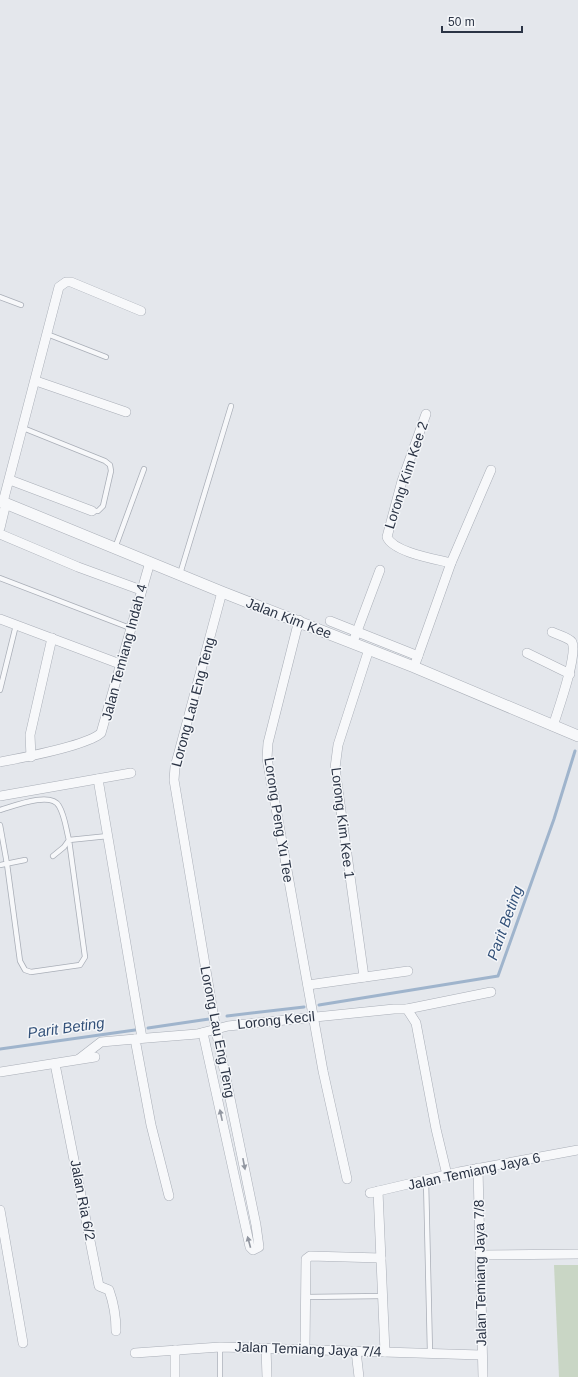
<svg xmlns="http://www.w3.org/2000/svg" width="578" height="1377" font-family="Arial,sans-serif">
  <rect width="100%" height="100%" fill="#e4e7ec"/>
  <path fill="#c9d6c5" d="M 554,1265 L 578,1265 L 578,1377 L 559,1377 Z"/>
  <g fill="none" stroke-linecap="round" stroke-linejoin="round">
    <g stroke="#9fb4cc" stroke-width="3">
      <path d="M 319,1005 L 498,976 L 554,819 L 575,751"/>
      <path d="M 227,1016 L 304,1007"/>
      <path d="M 148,1028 L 209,1019"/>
      <path d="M 0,1049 L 135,1030"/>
    </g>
    <g stroke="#a9aeb7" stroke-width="6">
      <g id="service">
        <path d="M 0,297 L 21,305"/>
        <path d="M 47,334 L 106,357"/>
        <path d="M 23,428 L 105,461 L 110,465 L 111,471 L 103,506 L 98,511 L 92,511"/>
        <path d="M 115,548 L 144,469"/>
        <path d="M 180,574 L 231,406"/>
        <path d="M 0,578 L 130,628"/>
        <path d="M 0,690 L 16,625"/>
        <path d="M 0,810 C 14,806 51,791 59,806 C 65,816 66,829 69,840 L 64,847 L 53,856"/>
        <path d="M 0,825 L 7,864 L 20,961 L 25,970 L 31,972 L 80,965 L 85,957 L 69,840 L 108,836"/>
        <path d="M 0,865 L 25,860"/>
        <path d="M 426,1180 L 430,1353"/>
        <path d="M 305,1297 L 383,1296"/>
        <path d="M 220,1377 L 220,1347"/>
      </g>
    </g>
    <g stroke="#a9aeb7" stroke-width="10">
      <g id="minor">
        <path d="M 36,381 L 126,412"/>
        <path d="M 426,414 L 402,481 L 387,537 C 393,552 435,559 451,563"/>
        <path d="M 10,480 L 92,511"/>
        <path d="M 3,502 L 59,287 L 66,282 L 71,282 L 141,311"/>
        <path d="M 0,528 L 6,503"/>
        <path d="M 0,534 L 78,567 L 141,590"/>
        <path d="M 0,619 L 120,664"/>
        <path d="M 299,620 L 268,743 L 267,758 L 323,1071 L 347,1179"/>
        <path d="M 330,621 L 418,656"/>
        <path d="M 552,632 C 558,635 568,637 572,642 C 578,655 558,710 553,726"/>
        <path d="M 353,642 L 380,570"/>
        <path d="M 527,653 L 570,674"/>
        <path d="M 414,667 L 451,563 L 491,470"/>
        <path d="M 31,757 L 30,735 L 52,638"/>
        <path d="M 0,762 C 21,758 87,746 101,733 L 150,562"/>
        <path d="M 98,779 L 142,1038"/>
        <path d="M 0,796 L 131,773"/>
        <path d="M 364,977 L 335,768 L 338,745 L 369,649"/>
        <path d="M 308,985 L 408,971"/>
        <path d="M 407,1009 L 491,992"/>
        <path d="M 203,1033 L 250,1247 L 253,1250 L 259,1247 L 256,1225 L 216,1030 L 174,780 L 175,767 L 222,592"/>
        <path d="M 79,1059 L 101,1042 L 135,1039"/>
        <path d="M 55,1064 L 99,1286 L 109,1290 C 114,1304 116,1316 116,1331"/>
        <path d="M 0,1072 L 95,1057"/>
        <path d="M 478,1168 L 483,1377"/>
        <path d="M 378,1191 L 385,1352"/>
        <path d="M 370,1193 L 459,1172 L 578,1150"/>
        <path d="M 169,1196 L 151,1125 L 135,1039 L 197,1034 L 228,1026 L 394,1009 L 407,1009 L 416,1023 L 436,1129 L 447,1175"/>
        <path d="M 0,1210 L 23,1343"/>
        <path d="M 480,1255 L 578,1254"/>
        <path d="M 266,1348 L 267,1377"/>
        <path d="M 305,1349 L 306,1259 L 310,1256 L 381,1258"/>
        <path d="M 356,1351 L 359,1377"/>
        <path d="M 135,1353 L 220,1347 L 481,1355"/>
        <path d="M 175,1377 L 175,1350"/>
      </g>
    </g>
    <g stroke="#a9aeb7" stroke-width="12">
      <path id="tertiary" d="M 0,501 L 222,592 L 414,667 L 578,736"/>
    </g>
    <use href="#service" stroke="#f7f8fa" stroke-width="4.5"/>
    <use href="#minor" stroke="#f7f8fa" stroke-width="9"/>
    <use href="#tertiary" stroke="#f7f8fa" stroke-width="11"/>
  </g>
  <defs><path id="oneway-solid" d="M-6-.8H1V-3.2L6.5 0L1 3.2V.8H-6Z"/></defs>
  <g fill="#9196a0">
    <use href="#oneway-solid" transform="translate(221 1115) rotate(-102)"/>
    <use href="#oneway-solid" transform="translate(244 1164) rotate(79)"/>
    <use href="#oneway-solid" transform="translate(249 1242) rotate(-105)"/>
  </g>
  <g text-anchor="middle" stroke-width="3" stroke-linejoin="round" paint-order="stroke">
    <g font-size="14" fill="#2b3445" stroke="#f4f6f9">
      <text transform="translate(406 475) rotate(-72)" y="5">Lorong Kim Kee 2</text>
      <text transform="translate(289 618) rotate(21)" y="5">Jalan Kim Kee</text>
      <text transform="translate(124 652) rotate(-75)" y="5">Jalan Temiang Indah 4</text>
      <text transform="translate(193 702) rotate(-75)" y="5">Lorong Lau Eng Teng</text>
      <text transform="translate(279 820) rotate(81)" y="5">Lorong Peng Yu Tee</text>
      <text transform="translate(343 823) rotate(83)" y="5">Lorong Kim Kee 1</text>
      <text transform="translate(276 1020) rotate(-6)" y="5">Lorong Kecil</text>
      <text transform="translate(218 1032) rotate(79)" y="5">Lorong Lau Eng Teng</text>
      <text transform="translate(474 1171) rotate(-12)" y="5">Jalan Temiang Jaya 6</text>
      <text transform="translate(83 1200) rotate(79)" y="5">Jalan Ria 6/2</text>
      <text transform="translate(480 1273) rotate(-91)" y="5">Jalan Temiang Jaya 7/8</text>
      <text transform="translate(308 1349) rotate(2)" y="5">Jalan Temiang Jaya 7/4</text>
    </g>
    <g font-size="15" font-style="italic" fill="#34527a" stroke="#f4f6f9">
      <text transform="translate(505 923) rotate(-70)" y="5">Parit Beting</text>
      <text transform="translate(66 1028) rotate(-8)" y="5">Parit Beting</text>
    </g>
  </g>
  <path d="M442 26v6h80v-6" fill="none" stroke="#2b3445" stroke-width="2"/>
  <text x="448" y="26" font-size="12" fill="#2b3445" stroke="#f4f6f9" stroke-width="3" paint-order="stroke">50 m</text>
</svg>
